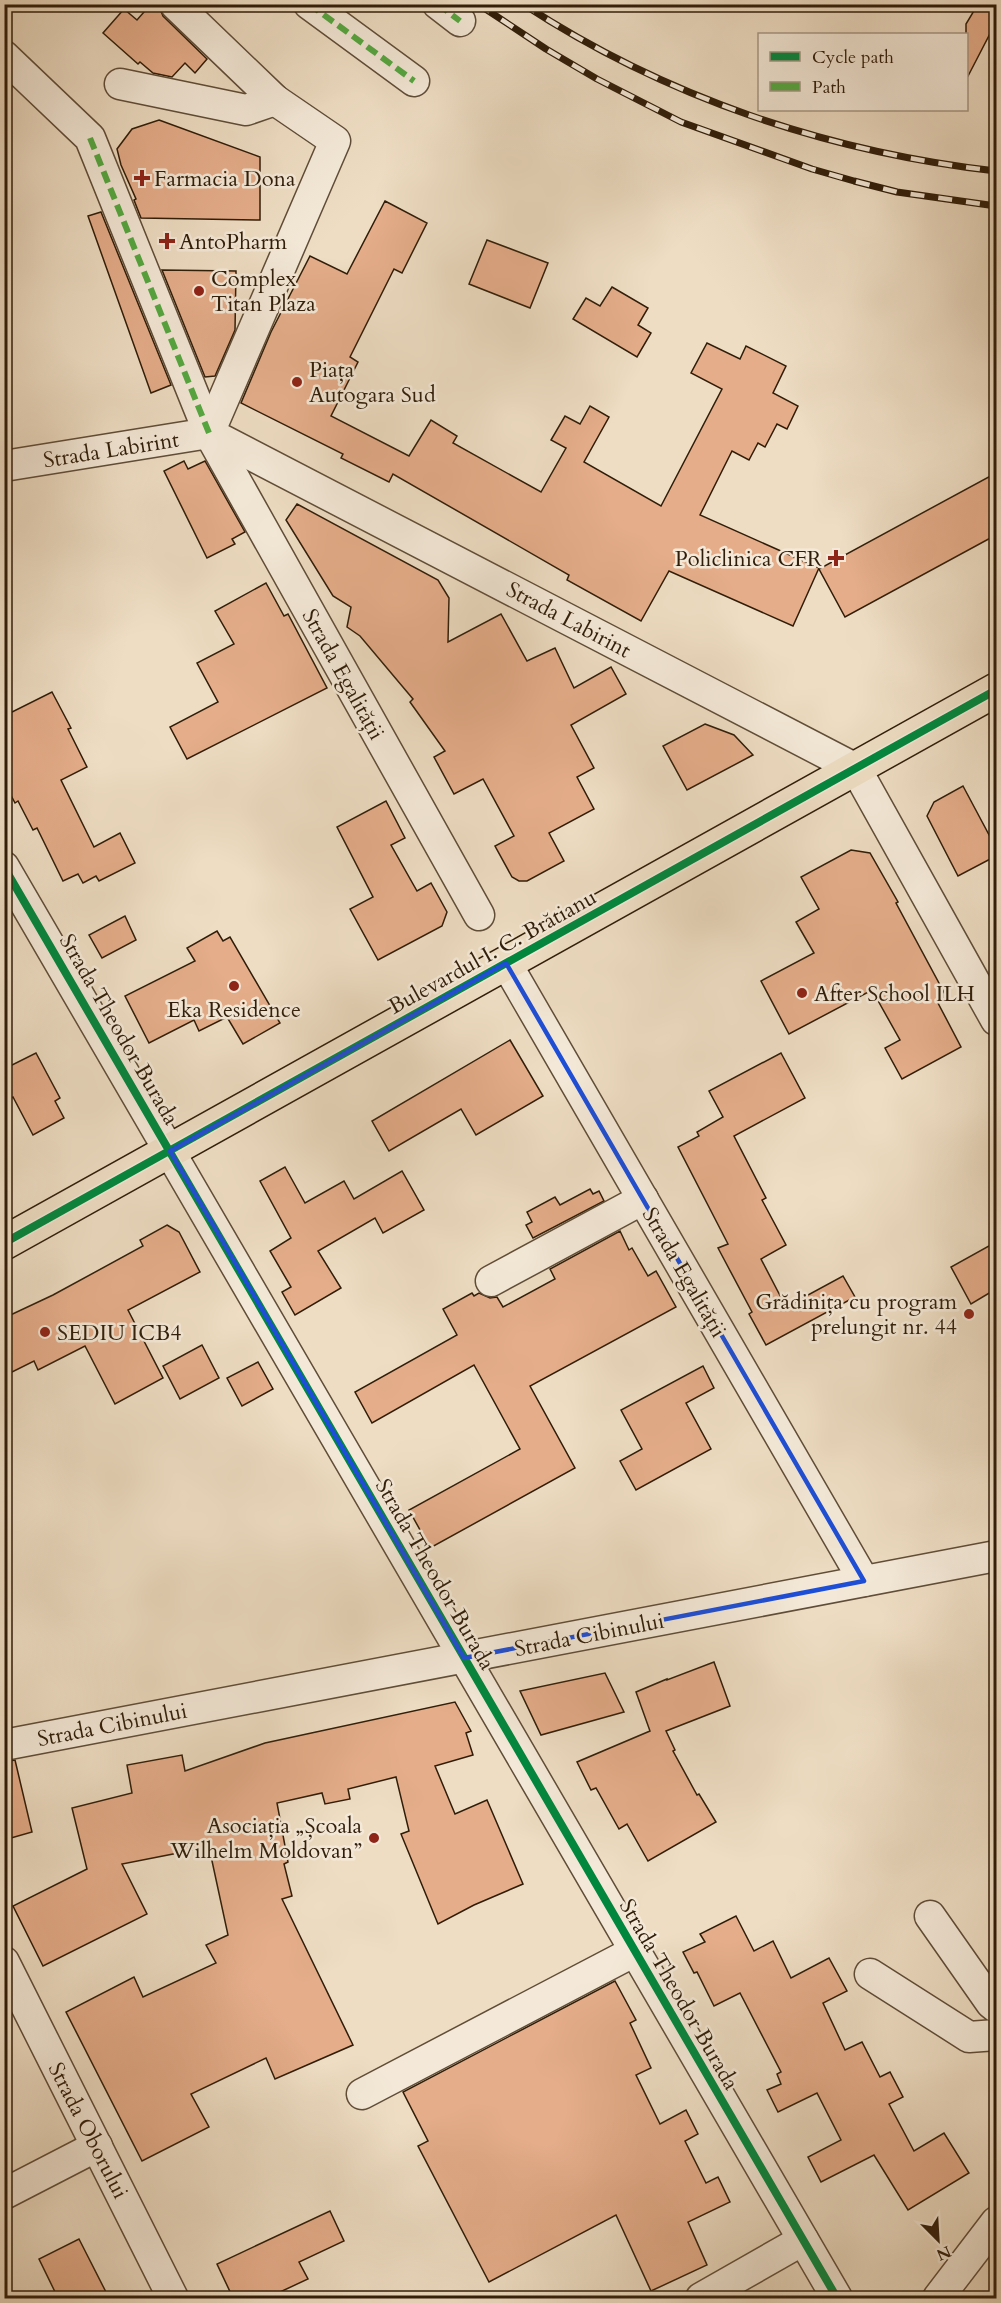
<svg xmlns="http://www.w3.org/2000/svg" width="1001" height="2303" font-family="Cardo,serif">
  <rect width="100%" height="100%" fill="#eeddc3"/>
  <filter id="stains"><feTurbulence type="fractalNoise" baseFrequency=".00333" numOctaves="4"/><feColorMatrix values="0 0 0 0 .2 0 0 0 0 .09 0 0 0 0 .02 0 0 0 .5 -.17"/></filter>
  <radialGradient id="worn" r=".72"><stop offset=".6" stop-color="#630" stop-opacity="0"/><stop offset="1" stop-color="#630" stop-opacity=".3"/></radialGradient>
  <g fill="#e5ad8a" stroke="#301d09" stroke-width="1.5">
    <path d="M 151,4 L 158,4 L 163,16 L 207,59 L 195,73 L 185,63 L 172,77 L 153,73 L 140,62 L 138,64 L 103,33 L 124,9 L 137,20 Z"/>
    <path d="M 978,4 L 996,4 L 996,22 L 966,80 L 966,24 Z"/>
    <path d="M 159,120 L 260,157 L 260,220 L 141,218 L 134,200 L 136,199 L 121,165 L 117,149 L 132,129 Z"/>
    <path d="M 385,201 L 427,223 L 402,273 L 394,269 L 350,357 L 358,362 L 331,416 L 409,456 L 431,420 L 457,436 L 453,443 L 541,492 L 566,448 L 551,440 L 565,416 L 580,424 L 590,406 L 609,417 L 584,462 L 661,506 L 722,389 L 691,373 L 707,343 L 740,359 L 746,346 L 786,366 L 773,393 L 798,406 L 787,429 L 777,424 L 765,447 L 758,443 L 749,460 L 732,451 L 700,515 L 819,568 L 793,626 L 669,571 L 641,621 L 567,580 L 569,575 L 393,474 L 389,482 L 341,458 L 343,454 L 241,403 L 271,332 L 310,256 L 347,274 Z"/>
    <path d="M 101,212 L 171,385 L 151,393 L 88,216 Z"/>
    <path d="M 487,240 L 548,263 L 530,308 L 469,284 Z"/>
    <path d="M 162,270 L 236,271 L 235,330 L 215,376 L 205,377 Z"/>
    <path d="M 612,287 L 648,308 L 638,325 L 651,333 L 637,357 L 573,319 L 586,298 L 600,306 Z"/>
    <path d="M 184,461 L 188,469 L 205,461 L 245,532 L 232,539 L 235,544 L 207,558 L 164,471 Z"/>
    <path d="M 996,473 L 996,535 L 845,617 L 819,569 Z"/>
    <path d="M 297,504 L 438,580 L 449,598 L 448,642 L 501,614 L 527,661 L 555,648 L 574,688 L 611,667 L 626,694 L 571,725 L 594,768 L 577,777 L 594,809 L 549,833 L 564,861 L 527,881 L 519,881 L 512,877 L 495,846 L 514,836 L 483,779 L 454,794 L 434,757 L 445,751 L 410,702 L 413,699 L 360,636 L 347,627 L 351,607 L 333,596 L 286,520 Z"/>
    <path d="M 266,583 L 284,616 L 288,614 L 327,688 L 187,759 L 170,727 L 218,702 L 197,663 L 234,644 L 215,611 Z"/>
    <path d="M 52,692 L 71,728 L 68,729 L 87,767 L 61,780 L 94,847 L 120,833 L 135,863 L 99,881 L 96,876 L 83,883 L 78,874 L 63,881 L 37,828 L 33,830 L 18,801 L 15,803 L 4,782 L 4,716 Z"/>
    <path d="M 705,724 L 734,735 L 753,755 L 687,790 L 663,746 Z"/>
    <path d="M 963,786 L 996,848 L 996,856 L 958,876 L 927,816 L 934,802 Z"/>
    <path d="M 386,801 L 405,838 L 391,845 L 417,891 L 431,883 L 447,912 L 442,926 L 378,960 L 350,909 L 373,897 L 337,827 Z"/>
    <path d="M 851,850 L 870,853 L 898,902 L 896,903 L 947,998 L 938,1003 L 961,1047 L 902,1079 L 885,1048 L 900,1040 L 872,990 L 789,1034 L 761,981 L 814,953 L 796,922 L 819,909 L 801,877 Z"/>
    <path d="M 125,916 L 136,940 L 102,958 L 89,935 Z"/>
    <path d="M 217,931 L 223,941 L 230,937 L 280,1023 L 243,1044 L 227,1017 L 199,1031 L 194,1020 L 149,1043 L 125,996 L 195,961 L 187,948 Z"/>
    <path d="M 510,1040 L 543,1096 L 476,1135 L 461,1109 L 389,1151 L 372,1121 Z"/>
    <path d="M 36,1053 L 60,1098 L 55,1101 L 64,1118 L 33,1135 L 13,1097 L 4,1102 L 4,1069 Z"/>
    <path d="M 781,1053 L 805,1098 L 734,1136 L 766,1198 L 762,1200 L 786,1245 L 761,1259 L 786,1307 L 843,1276 L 855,1297 L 766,1345 L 749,1314 L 752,1312 L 718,1248 L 728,1244 L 678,1147 L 699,1136 L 697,1132 L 723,1117 L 709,1091 Z"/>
    <path d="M 285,1167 L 305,1203 L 344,1181 L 354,1199 L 402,1171 L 424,1210 L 383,1233 L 375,1218 L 318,1251 L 341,1288 L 295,1315 L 282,1292 L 291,1287 L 270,1251 L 291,1238 L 260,1181 Z"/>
    <path d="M 590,1189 L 593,1194 L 599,1191 L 604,1201 L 533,1238 L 526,1225 L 532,1222 L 527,1212 L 555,1197 L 560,1205 Z"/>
    <path d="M 167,1225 L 179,1232 L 200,1272 L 128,1310 L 163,1378 L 115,1404 L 85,1346 L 38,1370 L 34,1361 L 4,1376 L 4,1318 L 53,1295 L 143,1246 L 140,1240 Z"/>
    <path d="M 620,1231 L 629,1250 L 632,1248 L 648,1276 L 656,1271 L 676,1307 L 530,1386 L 575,1468 L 430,1548 L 409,1510 L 520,1449 L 474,1365 L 372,1423 L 355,1392 L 457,1335 L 443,1309 L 472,1293 L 474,1296 L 479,1293 L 490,1298 L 497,1297 L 503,1307 L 555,1279 L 550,1269 Z"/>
    <path d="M 996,1242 L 996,1289 L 971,1304 L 951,1267 Z"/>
    <path d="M 202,1345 L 219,1378 L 180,1399 L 163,1366 Z"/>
    <path d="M 258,1362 L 273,1389 L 242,1406 L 227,1378 Z"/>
    <path d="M 703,1366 L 714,1388 L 686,1403 L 711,1449 L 636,1490 L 620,1461 L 642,1449 L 621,1410 Z"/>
    <path d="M 714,1662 L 730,1706 L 666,1731 L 675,1750 L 673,1751 L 697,1795 L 699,1794 L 716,1822 L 648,1861 L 627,1824 L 619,1829 L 596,1788 L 591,1790 L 577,1762 L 650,1731 L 636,1692 L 667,1679 L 667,1680 Z"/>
    <path d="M 605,1673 L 624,1712 L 541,1735 L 520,1691 Z"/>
    <path d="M 455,1702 L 471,1731 L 466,1733 L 473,1755 L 435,1766 L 455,1814 L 487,1800 L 523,1884 L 474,1905 L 438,1924 L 401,1834 L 409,1831 L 396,1777 L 348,1789 L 350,1799 L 325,1804 L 322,1793 L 277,1803 L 288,1862 L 284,1864 L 292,1896 L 282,1899 L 353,2045 L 275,2079 L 266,2058 L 191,2094 L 209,2127 L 142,2161 L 66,2012 L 134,1977 L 143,1997 L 216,1963 L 206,1945 L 228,1935 L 209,1847 L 122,1864 L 147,1914 L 43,1966 L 13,1906 L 87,1869 L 72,1808 L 132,1793 L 127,1765 L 182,1755 L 185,1771 L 265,1743 Z"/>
    <path d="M 15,1760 L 32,1832 L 4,1840 L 4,1762 Z"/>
    <path d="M 736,1916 L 754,1951 L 773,1941 L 791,1978 L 829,1958 L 847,1991 L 823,2003 L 845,2050 L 862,2042 L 880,2077 L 890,2072 L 903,2097 L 889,2104 L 914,2151 L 944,2133 L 969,2173 L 908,2210 L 874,2155 L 821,2182 L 808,2157 L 841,2140 L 817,2093 L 778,2112 L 767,2090 L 781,2084 L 777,2074 L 781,2072 L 740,1993 L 714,2006 L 697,1972 L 694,1973 L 683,1952 L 705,1942 L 700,1934 Z"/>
    <path d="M 615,1981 L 636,2020 L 630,2023 L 651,2068 L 636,2075 L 660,2124 L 686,2110 L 698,2134 L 685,2141 L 706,2183 L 718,2177 L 730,2202 L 688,2222 L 707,2265 L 651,2291 L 616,2215 L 489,2282 L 418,2146 L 428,2141 L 403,2092 Z"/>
    <path d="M 330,2211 L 344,2241 L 299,2262 L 308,2279 L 267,2298 L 233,2298 L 217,2264 Z"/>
    <path d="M 79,2239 L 109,2298 L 58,2298 L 39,2259 Z"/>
  </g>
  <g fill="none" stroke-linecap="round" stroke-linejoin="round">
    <g stroke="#604d38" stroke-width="33">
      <g id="minor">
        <path d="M 175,4 L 275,100 L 335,141 L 209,433"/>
        <path d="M 309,4 L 414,81"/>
        <path d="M 438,4 L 460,21"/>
        <path d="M 4,56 L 90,138 L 209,433 L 479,915"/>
        <path d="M 120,84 L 246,110 L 275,100"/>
        <path d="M 4,466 L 209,433 L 856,769 L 996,1020"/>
        <path d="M 4,867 L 837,2298"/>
        <path d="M 506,963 L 864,1581"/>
        <path d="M 491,1281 L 643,1199"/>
        <path d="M 4,1745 L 996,1556"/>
        <path d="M 930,1916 L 991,2003 L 996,2007"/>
        <path d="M 4,1962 L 173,2298"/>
        <path d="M 870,1974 L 969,2037 L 996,2035"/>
        <path d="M 362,2094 L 635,1951"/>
        <path d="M 4,2194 L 97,2146"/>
        <path d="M 701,2298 L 803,2240"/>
        <path d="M 938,2298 L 996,2222"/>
      </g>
    </g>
    <g stroke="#301d09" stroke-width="36">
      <path id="major" d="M 4,1243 L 996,690"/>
    </g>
    <use href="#minor" stroke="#f4e9d8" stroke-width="30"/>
    <use href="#major" stroke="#eeddc3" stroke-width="33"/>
    <g stroke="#301d09" stroke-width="7">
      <g id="rail">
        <path d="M 478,4 L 546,49 L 597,79 L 681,122 L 812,169 L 854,181 L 897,192 L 996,206"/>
        <path d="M 523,4 C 665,97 828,152 996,171"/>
      </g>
    </g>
    <use href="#rail" stroke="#f4e9d8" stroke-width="4.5" stroke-dasharray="14" stroke-linecap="butt"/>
    <g stroke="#54a941" stroke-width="6" stroke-dasharray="12 6" stroke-linecap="butt">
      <path d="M 309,4 L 414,81"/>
      <path d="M 438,4 L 460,21"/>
      <path d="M 90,138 L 209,433"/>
    </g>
    <g stroke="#f4e9d8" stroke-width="11">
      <g id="cycleway">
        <path d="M 4,867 L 837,2298"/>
        <path d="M 4,1243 L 996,690"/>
      </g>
    </g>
    <use href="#cycleway" stroke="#00873e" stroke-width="8"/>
  </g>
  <path fill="none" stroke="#1d4ed8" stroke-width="4.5" stroke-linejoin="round" d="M 506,963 L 864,1581 L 464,1658 L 208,1216 L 170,1151 Z"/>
  <g fill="#8f2418" stroke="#f4e9d8" stroke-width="2">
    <path d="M139 169h6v6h6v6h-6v6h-6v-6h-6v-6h6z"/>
    <path d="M164 232h6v6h6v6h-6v6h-6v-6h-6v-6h6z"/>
    <circle cx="199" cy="291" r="6"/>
    <circle cx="297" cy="382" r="6"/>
    <path d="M833 549h6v6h6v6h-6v6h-6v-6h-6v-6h6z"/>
    <circle cx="234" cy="986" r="6"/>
    <circle cx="802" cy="993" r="6"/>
    <circle cx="969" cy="1314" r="6"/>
    <circle cx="45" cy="1332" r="6"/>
    <circle cx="374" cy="1838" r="6"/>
  </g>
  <g text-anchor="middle" stroke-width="5" stroke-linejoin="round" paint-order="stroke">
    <g font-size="22" fill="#301d09" stroke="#f4e9d8" text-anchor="start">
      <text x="154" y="186">Farmacia Dona</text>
      <text x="179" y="249">AntoPharm</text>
      <text x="211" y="286">Complex<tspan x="211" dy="25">Titan Plaza</tspan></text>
      <text x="309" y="377">Piața<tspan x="309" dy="25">Autogara Sud</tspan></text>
      <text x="822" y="566" text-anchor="end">Policlinica CFR</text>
      <text x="814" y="1001">After School ILH</text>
      <text x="234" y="1017" text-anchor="middle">Eka Residence</text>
      <text x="957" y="1309" text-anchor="end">Grădinița cu program<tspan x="957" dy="25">prelungit nr. 44</tspan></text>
      <text x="57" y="1340">SEDIU ICB4</text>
      <text x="362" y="1833" text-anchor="end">Asociația „Școala<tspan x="362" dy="25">Wilhelm Moldovan”</tspan></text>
    </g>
    <g font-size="22" fill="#301d09" stroke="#f4e9d8">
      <text transform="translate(111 449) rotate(-9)" y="8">Strada Labirint</text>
      <text transform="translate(569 619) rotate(28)" y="8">Strada Labirint</text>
      <text transform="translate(344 674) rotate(61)" y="8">Strada Egalității</text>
      <text transform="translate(492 951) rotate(-29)" y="8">Bulevardul I. C. Brătianu</text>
      <text transform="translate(120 1029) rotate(60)" y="8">Strada Theodor Burada</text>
      <text transform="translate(685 1272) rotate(60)" y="8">Strada Egalității</text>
      <text transform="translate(436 1574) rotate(60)" y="8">Strada Theodor Burada</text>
      <text transform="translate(589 1634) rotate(-11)" y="8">Strada Cibinului</text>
      <text transform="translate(112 1724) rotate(-11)" y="8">Strada Cibinului</text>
      <text transform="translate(680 1994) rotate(60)" y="8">Strada Theodor Burada</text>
      <text transform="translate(89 2130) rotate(63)" y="8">Strada Oborului</text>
    </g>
  </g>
  <rect width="1001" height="2303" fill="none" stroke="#eeddc3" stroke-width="24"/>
  <rect x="6" y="6" width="989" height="2291" fill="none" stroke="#301d09" stroke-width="3"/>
  <rect x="12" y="12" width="977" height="2279" fill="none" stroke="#301d09" stroke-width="1.5"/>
  <rect x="758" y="33" width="210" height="78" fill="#f4e9d8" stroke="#a69785" stroke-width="1.5"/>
  <rect x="770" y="52" width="30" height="9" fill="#00873e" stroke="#a69785" stroke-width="1.5"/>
  <text x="812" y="63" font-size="18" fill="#301d09">Cycle path</text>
  <rect x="770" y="82" width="30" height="9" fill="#54a941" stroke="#a69785" stroke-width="1.5"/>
  <text x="812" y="93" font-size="18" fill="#301d09">Path</text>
  <g transform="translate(938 2240) rotate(156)" stroke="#f4e9d8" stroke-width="4.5" paint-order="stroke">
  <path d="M0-4.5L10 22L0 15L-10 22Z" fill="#301d09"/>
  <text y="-9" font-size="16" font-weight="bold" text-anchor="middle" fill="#301d09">N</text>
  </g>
  <rect width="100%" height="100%" filter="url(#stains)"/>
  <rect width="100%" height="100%" fill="url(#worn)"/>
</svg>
